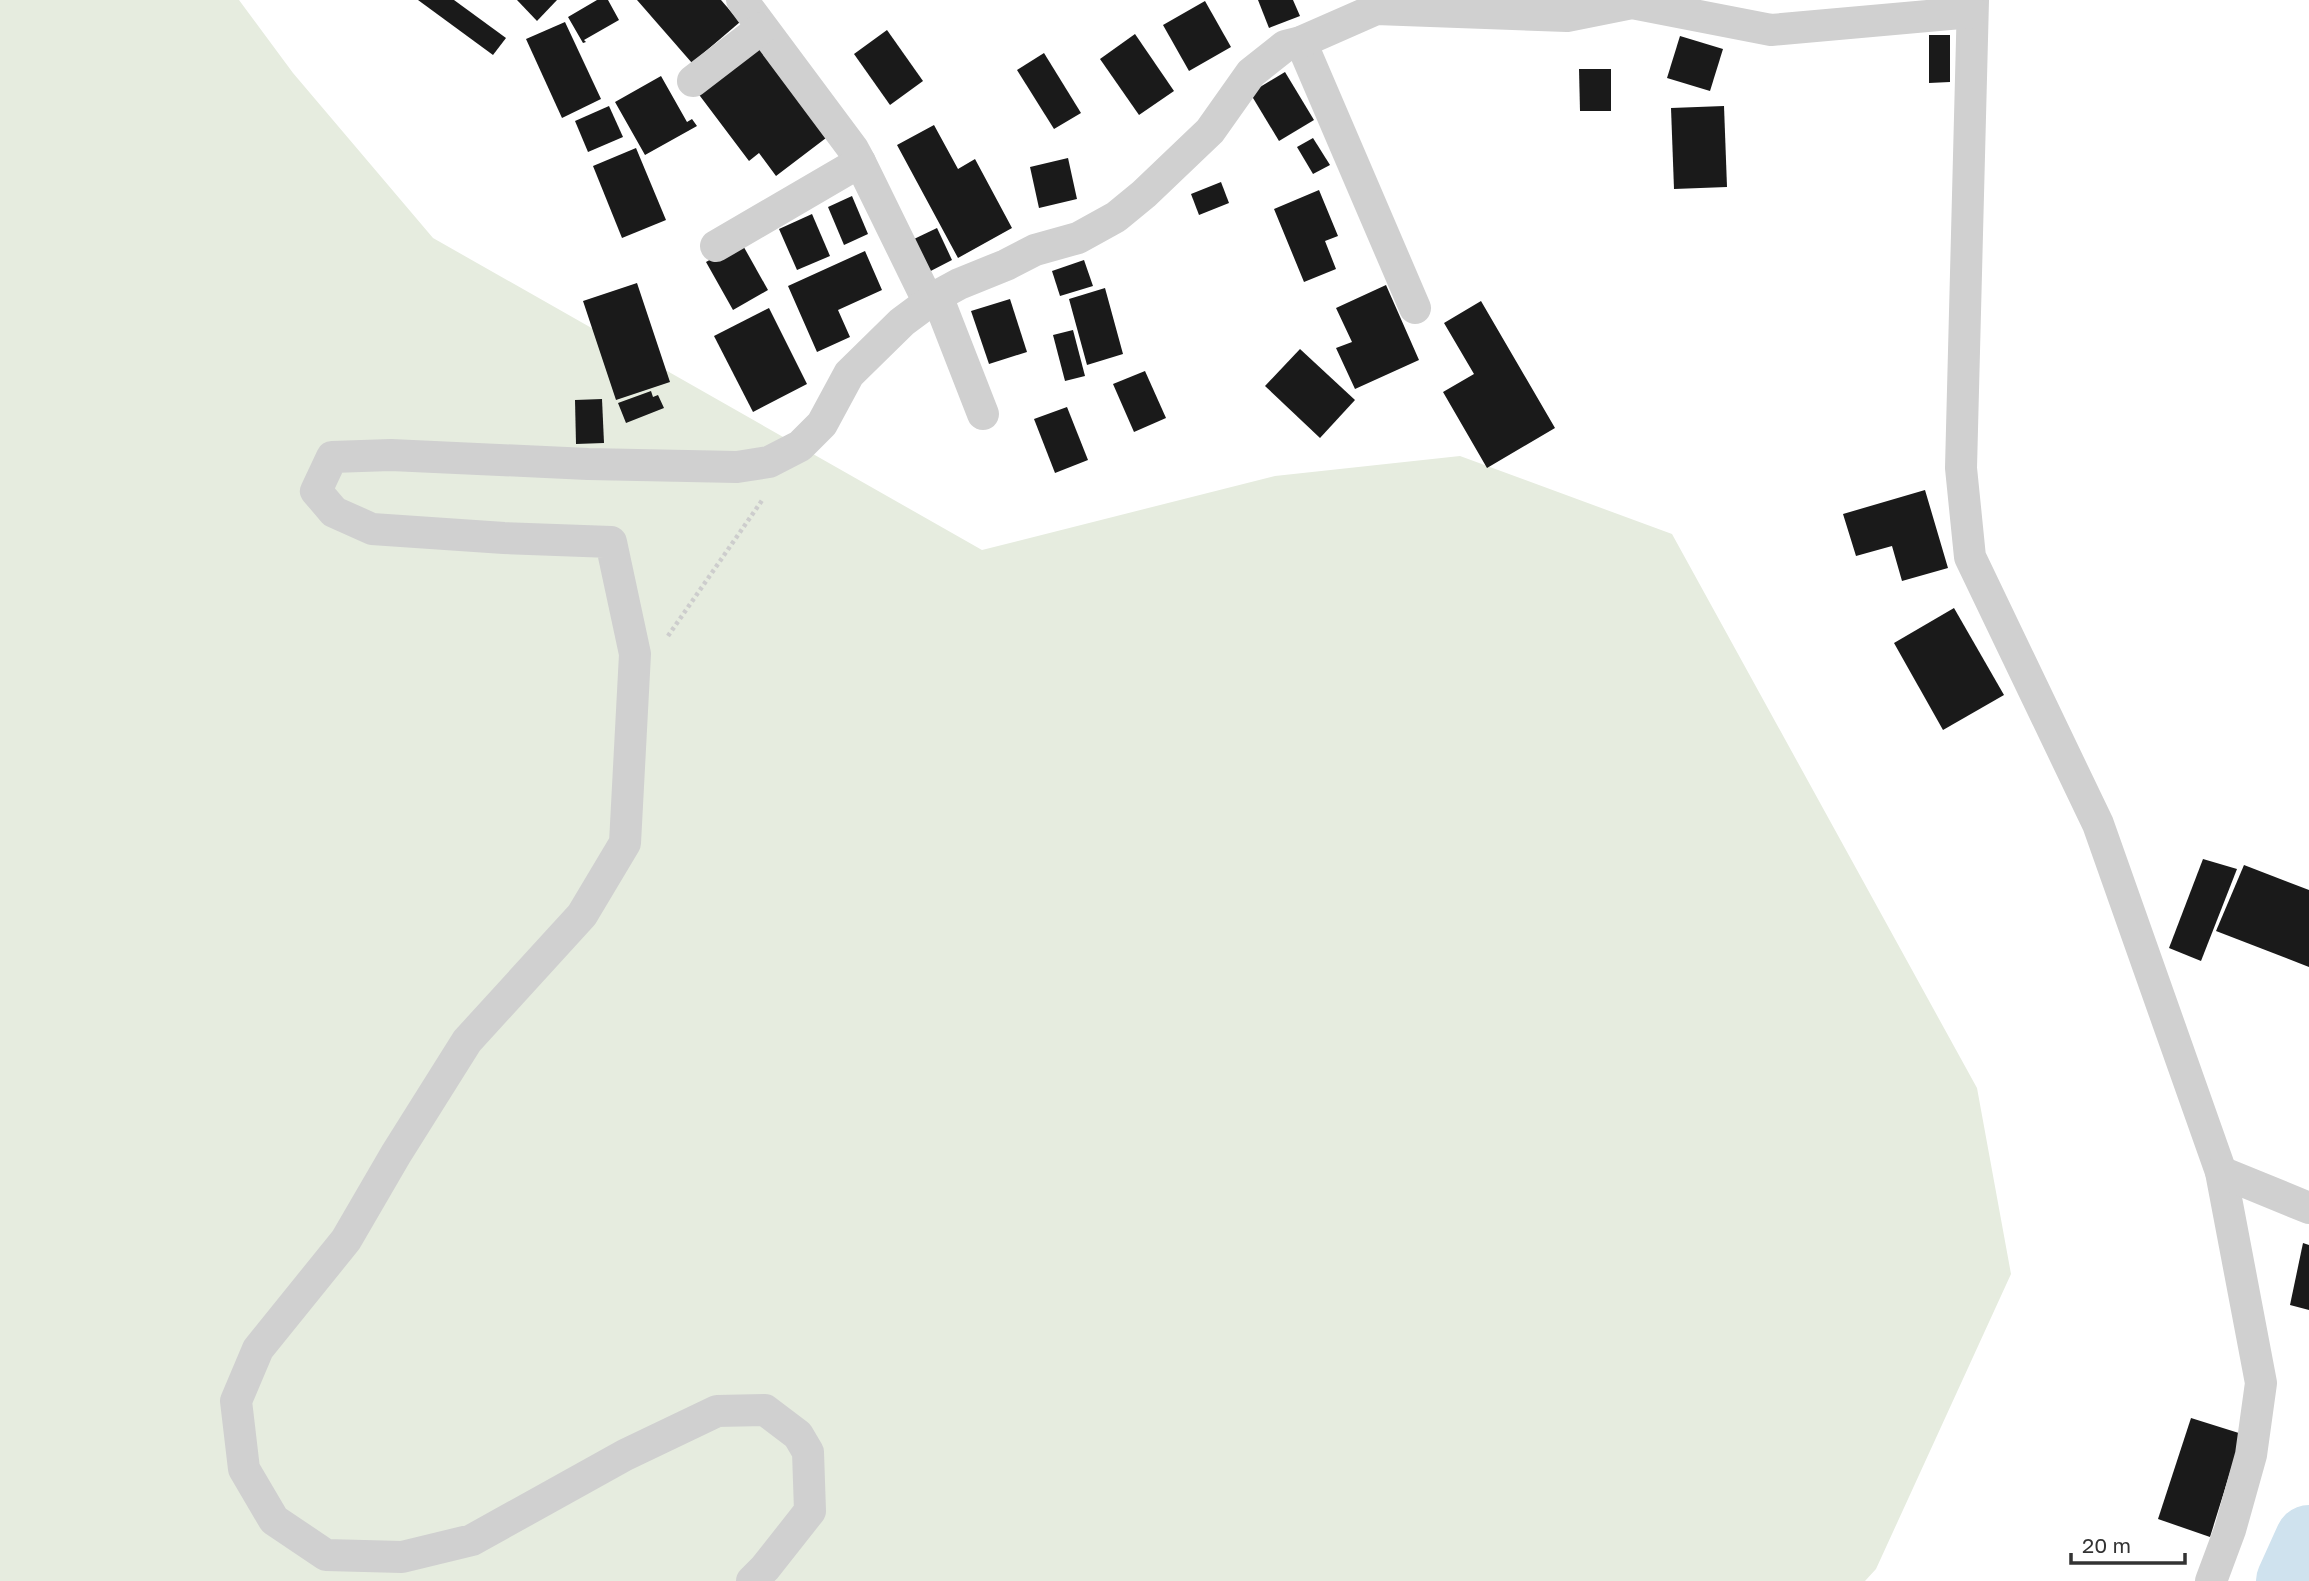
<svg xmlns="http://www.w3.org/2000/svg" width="2309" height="1581" font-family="'Golos Text',sans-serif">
  <rect width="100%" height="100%" fill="#fff"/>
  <path fill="#e6ecdf" d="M 0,0 L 239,0 L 293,73 L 433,238 L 982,550 L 1275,476 L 1460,456 L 1672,534 L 1977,1088 L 2011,1274 L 1876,1569 L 1865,1581 L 0,1581 Z"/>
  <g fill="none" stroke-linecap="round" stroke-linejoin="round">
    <path stroke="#cfe2ee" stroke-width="68" d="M 2290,1581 L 2309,1539"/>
  </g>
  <g fill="#1a1a1a">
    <path d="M 418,0 L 454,0 L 506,38 L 493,55 Z"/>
    <path d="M 517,0 L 557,0 L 537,21 Z"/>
    <path d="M 597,0 L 608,0 L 619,20 L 584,40 L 586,42 L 583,43 L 568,17 Z"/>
    <path d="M 637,0 L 721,0 L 740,22 L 692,63 Z"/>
    <path d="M 1258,0 L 1293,0 L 1300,16 L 1269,28 Z"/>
    <path d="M 1205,1 L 1231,47 L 1189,71 L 1163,25 Z"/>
    <path d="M 565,22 L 601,99 L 562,118 L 526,39 Z"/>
    <path d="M 887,30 L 923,81 L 890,105 L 854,54 Z"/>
    <path d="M 1135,34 L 1174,91 L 1139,115 L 1100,59 Z"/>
    <path d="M 1929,35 L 1950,35 L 1950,82 L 1929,83 Z"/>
    <path d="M 1680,36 L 1723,49 L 1710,91 L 1667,78 Z"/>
    <path d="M 758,46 L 826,138 L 776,176 L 759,153 L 749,161 L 697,92 Z"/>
    <path d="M 1044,53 L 1081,113 L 1054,129 L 1017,70 Z"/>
    <path d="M 1579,69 L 1611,69 L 1611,111 L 1580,111 Z"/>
    <path d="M 1285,72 L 1314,120 L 1279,141 L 1250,93 Z"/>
    <path d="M 661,76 L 687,122 L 692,119 L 697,126 L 645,155 L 615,102 Z"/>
    <path d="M 609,106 L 623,137 L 588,152 L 575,121 Z"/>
    <path d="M 1724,106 L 1727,187 L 1674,189 L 1671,108 Z"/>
    <path d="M 934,125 L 958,169 L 975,159 L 1012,228 L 958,258 L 897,145 Z"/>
    <path d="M 1313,138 L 1330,165 L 1313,174 L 1297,147 Z"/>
    <path d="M 636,148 L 666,220 L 622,238 L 593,166 Z"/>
    <path d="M 1068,158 L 1077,199 L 1039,208 L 1030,167 Z"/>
    <path d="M 1221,182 L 1229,203 L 1199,215 L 1191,194 Z"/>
    <path d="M 1319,190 L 1338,236 L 1325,241 L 1336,269 L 1304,282 L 1274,209 Z"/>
    <path d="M 852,196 L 868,234 L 844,245 L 828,207 Z"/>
    <path d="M 812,214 L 830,256 L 797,270 L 779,229 Z"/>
    <path d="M 937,228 L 952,260 L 921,276 L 914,239 Z"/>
    <path d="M 741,242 L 768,290 L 733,310 L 706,262 Z"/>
    <path d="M 865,251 L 882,290 L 838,310 L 850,337 L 817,352 L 788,286 Z"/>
    <path d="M 1084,260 L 1093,286 L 1060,296 L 1052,271 Z"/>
    <path d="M 637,283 L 670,382 L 616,400 L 583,301 Z"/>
    <path d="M 1386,285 L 1419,360 L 1355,389 L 1336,348 L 1352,342 L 1336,308 Z"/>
    <path d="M 1105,288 L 1123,354 L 1087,365 L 1069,299 Z"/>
    <path d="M 1010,299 L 1027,352 L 989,364 L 971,311 Z"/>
    <path d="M 1481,301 L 1555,428 L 1487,468 L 1443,392 L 1474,374 L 1444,323 Z"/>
    <path d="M 769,308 L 807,384 L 753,412 L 714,336 Z"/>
    <path d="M 1073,330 L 1085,376 L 1065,381 L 1053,335 Z"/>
    <path d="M 1300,349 L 1355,400 L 1320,438 L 1265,386 Z"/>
    <path d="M 1145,371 L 1166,418 L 1134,432 L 1113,384 Z"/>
    <path d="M 651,391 L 653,397 L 658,395 L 664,408 L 626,423 L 618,403 Z"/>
    <path d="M 602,399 L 604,443 L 576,444 L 575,400 Z"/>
    <path d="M 1067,407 L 1088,460 L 1055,473 L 1034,419 Z"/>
    <path d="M 1925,490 L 1948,568 L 1902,581 L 1892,546 L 1856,556 L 1843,514 Z"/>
    <path d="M 1954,608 L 2004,695 L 1943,730 L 1894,643 Z"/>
    <path d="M 2203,859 L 2237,869 L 2201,961 L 2169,948 Z"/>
    <path d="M 2244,865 L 2309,890 L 2309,967 L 2216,931 Z"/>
    <path d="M 2303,1243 L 2309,1245 L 2309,1310 L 2290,1305 Z"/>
    <path d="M 2191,1418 L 2242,1434 L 2210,1537 L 2158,1519 Z"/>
  </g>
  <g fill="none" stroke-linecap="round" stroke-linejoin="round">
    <path stroke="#cdcdcd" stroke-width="4.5" stroke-dasharray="3.5 3.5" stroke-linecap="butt" d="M 668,636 L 763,499"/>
    <g stroke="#d0d0d0" stroke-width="32">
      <path d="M 742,0 L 853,149 L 860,162"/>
      <path d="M 1973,0 L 1961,468 L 1970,557 L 2098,824 L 2221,1172 L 2261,1383 L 2251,1455 L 2230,1530 L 2211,1581"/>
      <path d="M 1301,42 L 1415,308"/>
      <path d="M 693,81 L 762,28"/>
      <path d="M 716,246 L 860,162 L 929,303"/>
      <path d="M 937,296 L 983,414"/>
      <path d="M 2221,1172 L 2309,1208"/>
      <path d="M 752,1581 L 765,1568 L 810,1511 L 808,1452 L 798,1435 L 765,1410 L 717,1411 L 625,1455 L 472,1540 L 402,1557 L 326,1555 L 274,1520 L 244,1469 L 236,1401 L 258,1349 L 346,1240 L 396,1154 L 467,1041 L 582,915 L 625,843 L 635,654 L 611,542 L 504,538 L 372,529 L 334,512 L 316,491 L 332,457 L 391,455 L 588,464 L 737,467 L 769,462 L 800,446 L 822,424 L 849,374 L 902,322 L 937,296 L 959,284 L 1006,265 L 1035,250 L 1078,238 L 1116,217 L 1144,194 L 1210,131 L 1251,73 L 1285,46 L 1301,42 L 1376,9 L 1567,16 L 1632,3 L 1771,30 L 1972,12"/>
    </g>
  </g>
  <path d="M2071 1553v10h114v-10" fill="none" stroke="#333333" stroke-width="3.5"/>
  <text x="2082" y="1553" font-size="21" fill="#333333" stroke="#ffffff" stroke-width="5" paint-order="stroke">20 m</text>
</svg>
